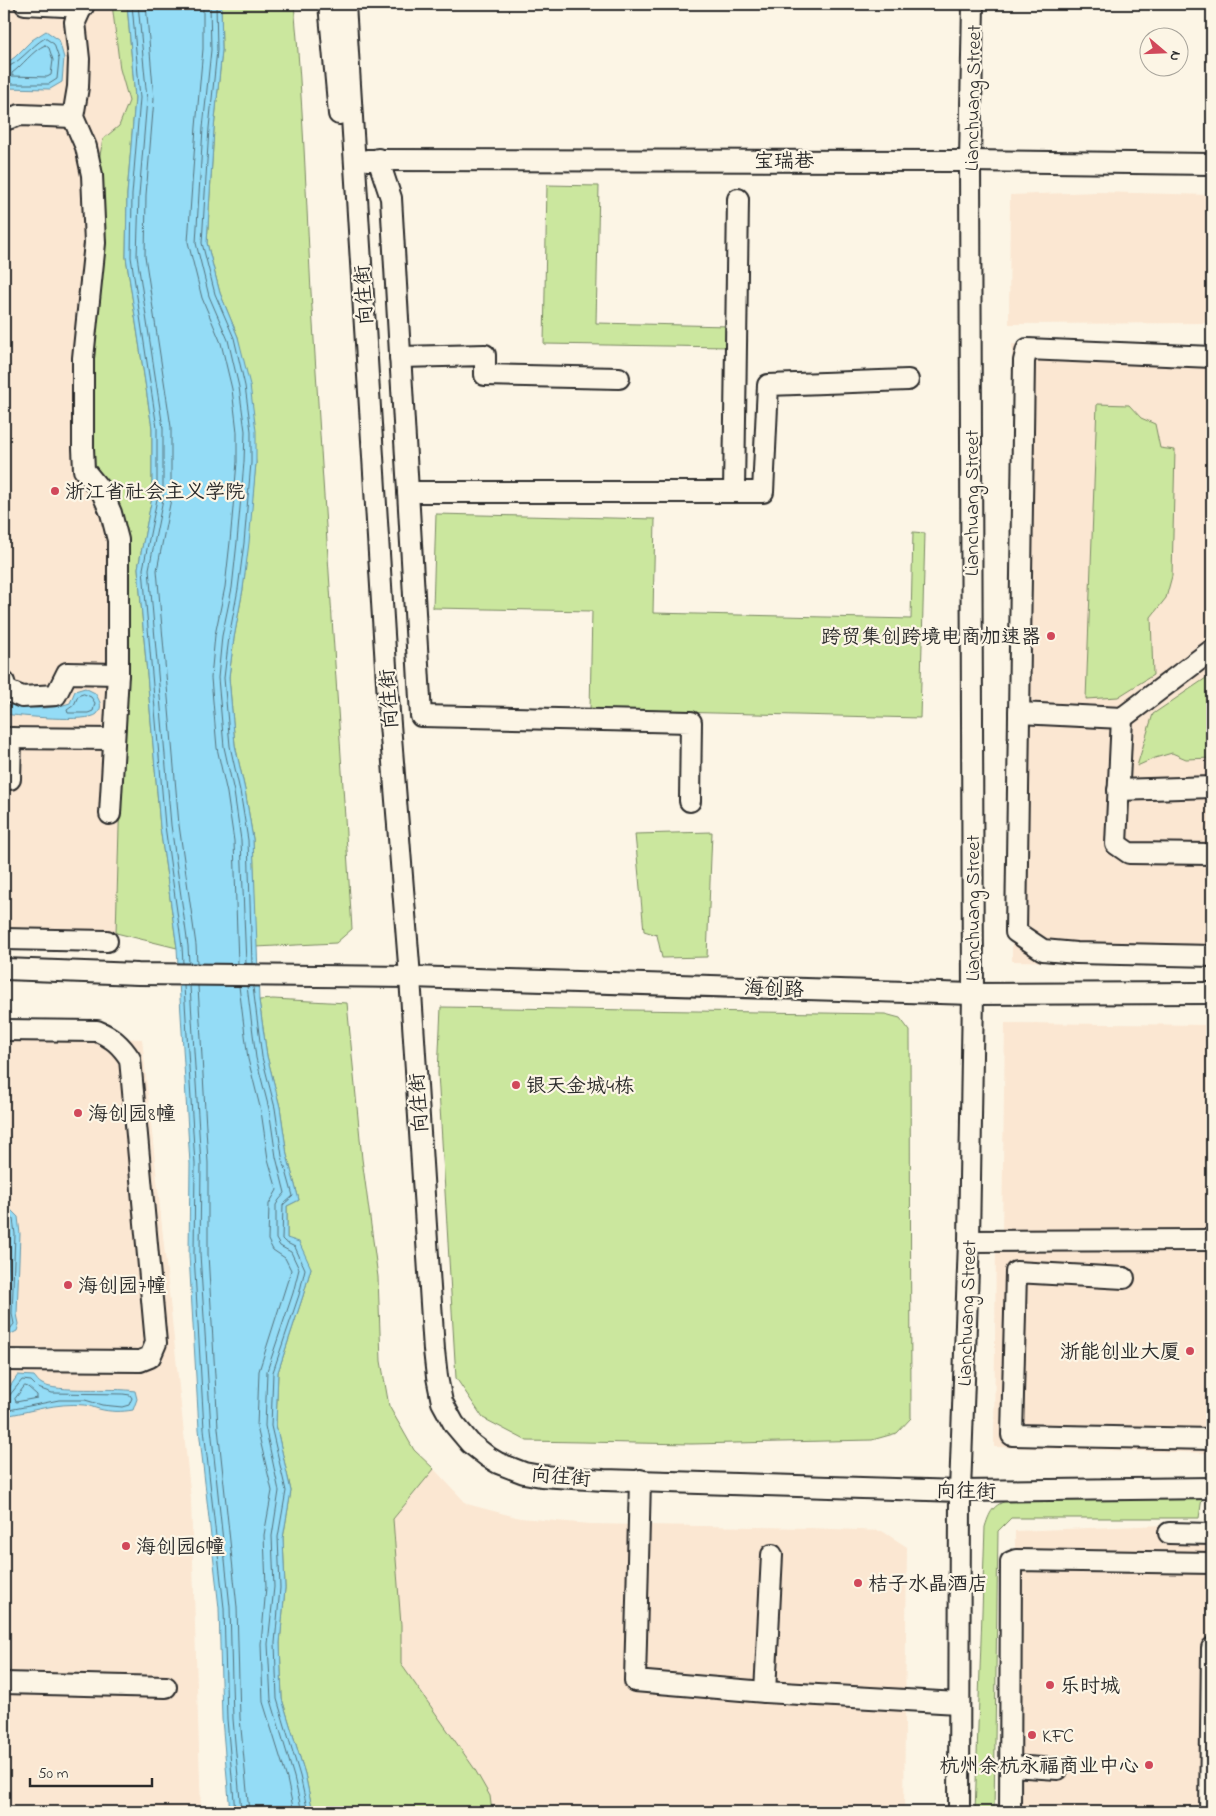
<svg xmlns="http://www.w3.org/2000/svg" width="1216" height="1816" font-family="'Indie Flower','LXGW WenKai TC',sans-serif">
  <rect width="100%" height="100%" fill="#fcf5e5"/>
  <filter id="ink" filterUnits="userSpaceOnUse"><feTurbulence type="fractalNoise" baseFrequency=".02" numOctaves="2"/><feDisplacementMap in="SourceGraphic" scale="10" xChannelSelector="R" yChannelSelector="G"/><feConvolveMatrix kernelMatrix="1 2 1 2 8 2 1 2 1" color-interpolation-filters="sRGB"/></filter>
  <g filter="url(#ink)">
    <g fill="#fbe7d2">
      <path d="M 4,4 L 112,4 L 120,69 L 129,101 L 119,126 L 103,139 L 123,522 L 127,547 L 116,933 L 4,932 Z"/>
      <path d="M 1097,192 L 1212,195 L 1212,323 L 1009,324 L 1010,195 Z"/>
      <path d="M 1012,344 L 1212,353 L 1212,965 L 1012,961 Z"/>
      <path d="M 1005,1023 L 1212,1025 L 1212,1232 L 1002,1232 Z"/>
      <path d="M 4,1035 L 142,1039 L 191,1499 L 201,1812 L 4,1812 Z"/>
      <path d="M 996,1239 L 1212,1244 L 1212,1453 L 994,1447 Z"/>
      <path d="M 434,1469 L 467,1504 L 520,1518 L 591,1524 L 809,1528 L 882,1531 L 907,1547 L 904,1812 L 492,1812 L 490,1796 L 474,1768 L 401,1664 L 401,1625 L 393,1519 Z"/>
      <path d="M 1212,1523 L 1212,1812 L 1013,1812 L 1015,1531 Z"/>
    </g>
    <g fill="#cbe79e" stroke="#7b8964">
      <path d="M 112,4 L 127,4 L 135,98 L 127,194 L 126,257 L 152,428 L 152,498 L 138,568 L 160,827 L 177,948 L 116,933 L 127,547 L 123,522 L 91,460 L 97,171 L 103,139 L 119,126 L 129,101 L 120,69 Z"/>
      <path d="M 221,4 L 294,4 C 303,100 306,196 311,292 C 324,504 339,717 352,929 L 336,943 L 256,947 L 253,839 L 245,790 L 235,745 L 229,677 L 234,638 L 243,589 L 256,463 L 238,337 L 220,293 L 207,243 L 214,129 L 222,50 Z"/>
      <path d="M 547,185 L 599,186 L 596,323 L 729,326 L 728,347 L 544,344 Z"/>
      <path d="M 1097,404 L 1129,405 L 1141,418 L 1155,424 L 1160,448 L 1175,450 L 1172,576 L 1166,598 L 1151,617 L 1153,675 L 1118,697 L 1086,699 Z"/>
      <path d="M 436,514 L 655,519 L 653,613 L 911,619 L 913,532 L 925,533 L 920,718 L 590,710 L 592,611 L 433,608 Z"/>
      <path d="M 1212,674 L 1212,758 L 1186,759 L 1172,753 L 1155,758 L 1137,766 L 1153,714 Z"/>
      <path d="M 712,832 L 707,957 L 662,958 L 657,935 L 644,931 L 635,834 Z"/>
      <path d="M 273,999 L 347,1003 L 362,1159 L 378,1277 L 381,1361 L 389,1406 L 414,1450 L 434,1469 L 393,1519 L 401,1625 L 401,1664 L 474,1768 L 490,1796 L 492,1812 L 313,1812 L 305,1774 L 282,1699 L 280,1643 L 285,1588 L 283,1538 L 291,1491 L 276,1425 L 278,1372 L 303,1296 L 311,1268 L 287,1238 L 287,1206 L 299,1200 L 287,1155 L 280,1107 L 267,1056 L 259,1000 Z"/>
      <path d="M 441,1007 L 885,1014 L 900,1018 L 910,1031 L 911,1418 L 897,1433 L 872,1440 L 691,1444 L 527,1441 L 483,1418 L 456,1378 L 438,1073 Z"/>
      <path d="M 1013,1498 L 1202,1498 L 1199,1518 L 1011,1518 L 998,1531 L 994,1812 L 975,1812 L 985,1527 C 991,1508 994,1505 1013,1498 Z"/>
    </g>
    <g fill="#94dcf6" stroke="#6a95a5">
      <path d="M 127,4 L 221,4 L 222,50 L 214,129 L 207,243 L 220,293 L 238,337 L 250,385 L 256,431 L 256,463 L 249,543 L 243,589 L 234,638 L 229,677 L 235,745 L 245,790 L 253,839 L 259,1000 L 267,1056 L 280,1107 L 287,1155 L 299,1200 L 287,1206 L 287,1238 L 299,1242 L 311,1268 L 303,1296 L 278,1372 L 276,1425 L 291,1491 L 283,1538 L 285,1588 L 280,1643 L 282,1699 L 305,1774 L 313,1812 L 230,1812 L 222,1719 L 219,1608 L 199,1429 L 189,1255 L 190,1164 L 177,948 L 160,827 L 138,568 L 152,498 L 152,428 L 126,257 L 127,194 L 135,98 Z"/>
      <path d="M 46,31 L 59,40 L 64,58 L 62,82 L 50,89 L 4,88 L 4,65 L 15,57 L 32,40 Z"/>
      <path d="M 85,688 L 95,693 C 99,700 104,706 97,714 C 88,723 19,716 4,714 L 4,704 C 26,708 48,711 70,703 L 75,691 Z"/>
      <path d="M 4,1203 L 18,1217 L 20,1234 L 17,1314 L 19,1324 L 17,1331 L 9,1335 L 4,1332 Z"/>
      <path d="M 18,1375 L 34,1376 C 36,1378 39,1383 42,1384 C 56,1393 113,1387 135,1391 L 137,1399 L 133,1410 C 122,1412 110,1412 99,1409 C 94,1408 89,1405 84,1405 C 57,1402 30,1412 4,1416 L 4,1395 Z"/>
    </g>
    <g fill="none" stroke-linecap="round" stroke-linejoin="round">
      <g stroke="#55727c" stroke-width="1">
        <path d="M 132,4 L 140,98 L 132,195 L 131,257 L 157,428 L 157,499 L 143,569 L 165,826 L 182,947 L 183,963"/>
        <path d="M 138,4 L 147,99 L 139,195 L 137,256 L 163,428 L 163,499 L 149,569 L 171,825 L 188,946 L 189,963"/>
        <path d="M 146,4 L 154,99 L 146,195 L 145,256 L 171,427 L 171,499 L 157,570 L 179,825 L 196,945 L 197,963"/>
        <path d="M 203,4 L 203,49 L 196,127 L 188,242 L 202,298 L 221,343 L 232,389 L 237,432 L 237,462 L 230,542 L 225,587 L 215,635 L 211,678 L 217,748 L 227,793 L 234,841 L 238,964"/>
        <path d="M 210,4 L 211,50 L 203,128 L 196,243 L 209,296 L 228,340 L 239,387 L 245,431 L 244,462 L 237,542 L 232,588 L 222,636 L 218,678 L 224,747 L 234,792 L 241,840 L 246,964"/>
        <path d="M 216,4 L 217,50 L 209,128 L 202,243 L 215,294 L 234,338 L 245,386 L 251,431 L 251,463 L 244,543 L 238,589 L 229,637 L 224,678 L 230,746 L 240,791 L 248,840 L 252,964"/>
        <path d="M 45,45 L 49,48 L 53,60 L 51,75 L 47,77 L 12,76 L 12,73 C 23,65 32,51 45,45 Z"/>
        <path d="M 4,68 C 17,66 31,46 45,38 L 54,44 L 59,59 L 57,79 L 49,84 L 4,84"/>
        <path d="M 84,694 L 91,697 L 95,703 L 93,711 L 88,713 L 68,713 L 67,710 L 74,705 L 78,696 Z"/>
        <path d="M 184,986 L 195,1164 L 194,1254 L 204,1429 L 224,1608 L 227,1719 L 235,1812"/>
        <path d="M 190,986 L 201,1164 L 200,1254 L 211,1428 L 230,1607 L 233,1719 L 241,1812"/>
        <path d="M 198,986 L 208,1163 L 208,1254 L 218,1428 L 237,1607 L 240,1718 L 249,1812"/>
        <path d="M 239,986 L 248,1059 L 261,1111 L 268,1159 L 277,1190 L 269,1204 L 268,1240 L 273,1250 L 285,1258 L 291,1270 L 259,1371 L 257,1427 L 272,1491 L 264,1535 L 266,1587 L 261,1644 L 263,1702 L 287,1779 L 294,1812"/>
        <path d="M 247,986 L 256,1058 L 269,1109 L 276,1157 L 285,1193 L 279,1200 L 276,1205 L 276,1239 L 280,1246 L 291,1252 L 299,1269 L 293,1293 L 267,1371 L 265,1426 L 279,1491 L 272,1536 L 274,1587 L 268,1644 L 271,1700 L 294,1777 L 302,1812"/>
        <path d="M 253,987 L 262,1057 L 275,1108 L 282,1156 L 293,1196 L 283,1205 L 282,1239 L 285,1242 L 295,1247 L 305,1269 L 299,1295 L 273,1372 L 271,1426 L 286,1491 L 278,1537 L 280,1588 L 275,1643 L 277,1699 L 300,1776 L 308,1812"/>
        <path d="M 4,1209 L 13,1219 L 15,1234 L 12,1314 L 14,1324 L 10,1329 L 4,1329"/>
        <path d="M 4,1217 C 15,1231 3,1298 7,1320 L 4,1322"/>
        <path d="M 25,1386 L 28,1387 L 37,1395 L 37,1398 L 16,1402 L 15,1399 Z"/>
        <path d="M 4,1398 L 9,1396 L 22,1380 L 31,1381 L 38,1388 L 52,1393 L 123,1394 L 130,1395 L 132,1398 L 129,1405 L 122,1407 L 102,1405 L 85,1400 L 59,1400 L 4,1411"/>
      </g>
      <g stroke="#2b2b2b" stroke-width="24">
        <g id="minor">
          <path d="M 25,4 L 83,7"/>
          <path d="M 83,4 L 75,22 L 79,59 L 78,87 L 73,117 L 86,147 L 92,175 L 95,243 L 83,358 L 83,448 L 84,470 L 102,492 L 111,513 L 118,540 L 118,674 L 110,814"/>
          <path d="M 329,4 L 339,114"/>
          <path d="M 345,4 L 388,699 L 410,977 L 434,1350 L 437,1377 L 442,1402 L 454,1424 L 470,1443 L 488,1457 L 498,1463 L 524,1473 L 541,1476 L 604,1480 L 960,1491 L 1212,1488"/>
          <path d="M 4,120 L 20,115 L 73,117"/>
          <path d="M 378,159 L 391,198 L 421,716 L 691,722 L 690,801"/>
          <path d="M 367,160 L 970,161 L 1212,164"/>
          <path d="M 400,357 L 485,355 L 485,375 L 619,378"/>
          <path d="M 1212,357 L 1027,349 L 1024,361 L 1016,932 L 1043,950 L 1076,953 L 1212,956"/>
          <path d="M 408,492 L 763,492 L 768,385 L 908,380"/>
          <path d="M 734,492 L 738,199"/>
          <path d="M 4,682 L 6,690 L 22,697 L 56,695 L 67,673 L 118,674"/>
          <path d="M 1019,713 L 1122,718 L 1212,650"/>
          <path d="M 1122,718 L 1116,844 L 1129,853 L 1212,854"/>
          <path d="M 4,738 L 114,739"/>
          <path d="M 10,779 L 11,738"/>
          <path d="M 1118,790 L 1212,787"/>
          <path d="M 4,939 L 107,941"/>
          <path d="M 4,969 L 138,974 L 410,977 L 973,994 L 1212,993"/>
          <path d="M 4,1030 L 97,1031 C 112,1037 121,1045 130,1059 L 156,1343 L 150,1357 L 140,1361 L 4,1360"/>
          <path d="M 969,1241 L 1212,1240"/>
          <path d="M 1124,1278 L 1016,1272 L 1012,1435 L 1212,1439"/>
          <path d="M 640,1480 L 635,1681 L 765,1692 L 958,1703"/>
          <path d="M 1169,1533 L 1212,1534"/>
          <path d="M 4,1683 L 166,1687"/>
          <path d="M 765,1692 L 772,1555"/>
          <path d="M 1010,1766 L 1058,1769"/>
          <path d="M 959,1812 L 960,1491 L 969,1241 L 973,994 L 970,161 L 973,4"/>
          <path d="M 1010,1812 L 1011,1562 L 1016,1560 L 1212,1563"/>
          <path d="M 1210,1812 L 1212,1648"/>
        </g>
      </g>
      <use href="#minor" stroke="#fcf5e5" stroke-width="20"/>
    </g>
  </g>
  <g fill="#d1495b" stroke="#fcf5e5" stroke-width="2">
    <circle cx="55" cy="491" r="5"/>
    <circle cx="1051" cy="636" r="5"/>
    <circle cx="516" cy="1085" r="5"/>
    <circle cx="78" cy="1113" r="5"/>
    <circle cx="68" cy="1285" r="5"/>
    <circle cx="1190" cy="1351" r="5"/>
    <circle cx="126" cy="1546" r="5"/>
    <circle cx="858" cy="1583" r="5"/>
    <circle cx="1050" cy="1685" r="5"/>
    <circle cx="1032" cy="1735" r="5"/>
    <circle cx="1149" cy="1765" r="5"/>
  </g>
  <g text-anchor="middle" stroke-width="4.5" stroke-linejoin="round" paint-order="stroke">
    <g font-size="20" fill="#2b2b2b" stroke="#fcf5e5">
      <text transform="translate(972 98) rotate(-89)" y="7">Lianchuang Street</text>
      <text x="784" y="167">宝瑞巷</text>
      <text transform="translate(363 295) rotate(-94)" y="7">向往街</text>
      <text transform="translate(971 503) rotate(-90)" y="7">Lianchuang Street</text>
      <text transform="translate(388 699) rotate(-94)" y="7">向往街</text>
      <text transform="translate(972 908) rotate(-90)" y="7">Lianchuang Street</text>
      <text transform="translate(774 988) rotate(2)" y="7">海创路</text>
      <text transform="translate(418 1103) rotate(-94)" y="7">向往街</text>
      <text transform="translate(966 1313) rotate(-88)" y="7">Lianchuang Street</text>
      <text transform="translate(561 1476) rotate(5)" y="7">向往街</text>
      <text transform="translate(966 1490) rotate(1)" y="7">向往街</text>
    </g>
    <g font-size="20" fill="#2b2b2b" stroke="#fcf5e5" text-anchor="start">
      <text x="65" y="498">浙江省社会主义学院</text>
      <text x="1041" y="643" text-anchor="end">跨贸集创跨境电商加速器</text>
      <text x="526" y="1092">银天金城4栋</text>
      <text x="88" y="1120">海创园8幢</text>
      <text x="78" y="1292">海创园7幢</text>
      <text x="1180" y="1358" text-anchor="end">浙能创业大厦</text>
      <text x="136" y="1553">海创园6幢</text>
      <text x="868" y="1590">桔子水晶酒店</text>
      <text x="1060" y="1692">乐时城</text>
      <text x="1042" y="1742">KFC</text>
      <text x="1139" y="1772" text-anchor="end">杭州余杭永福商业中心</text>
    </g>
  </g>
  <rect width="1216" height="1816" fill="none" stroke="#fcf5e5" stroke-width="20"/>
  <rect x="10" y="10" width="1196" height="1796" fill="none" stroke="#2b2b2b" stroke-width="2" filter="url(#ink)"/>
  <g transform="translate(1164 52) rotate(109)"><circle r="24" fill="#fcf5e5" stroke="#a8a49b"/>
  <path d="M0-4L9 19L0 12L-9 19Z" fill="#d1495b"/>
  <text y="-8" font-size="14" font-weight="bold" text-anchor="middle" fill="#2b2b2b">N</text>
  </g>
  <path d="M30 1778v8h122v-8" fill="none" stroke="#2b2b2b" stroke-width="2.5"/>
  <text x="38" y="1778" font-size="15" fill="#2b2b2b" stroke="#fcf5e5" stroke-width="4" paint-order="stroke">50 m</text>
</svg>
